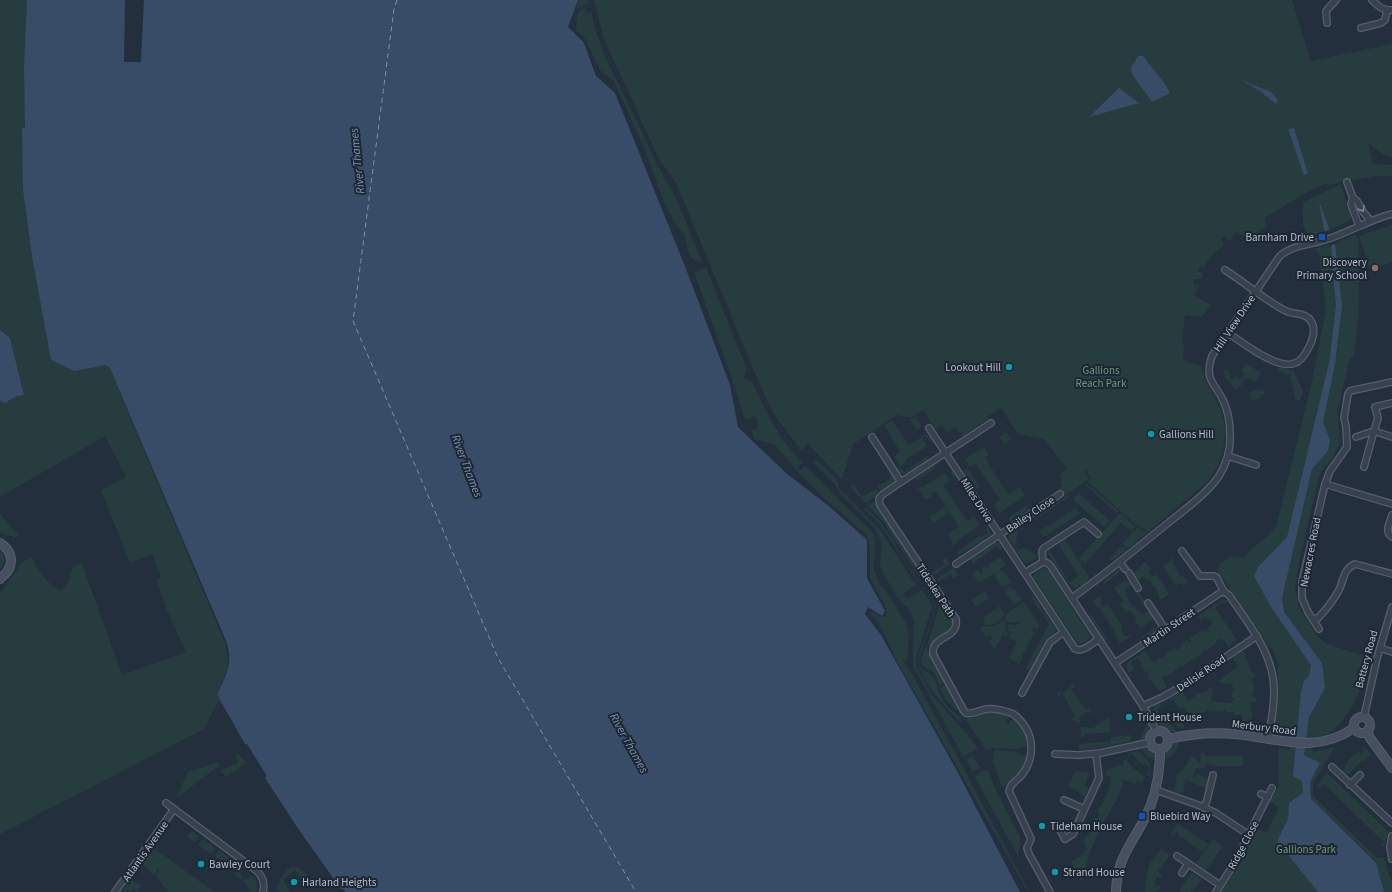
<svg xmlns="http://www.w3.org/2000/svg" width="1392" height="892" font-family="'Source Sans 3',sans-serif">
  <rect width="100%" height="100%" fill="#242f3e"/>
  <g fill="#263c3f" fill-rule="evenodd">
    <path d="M 0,0 L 152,0 L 246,586 L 235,726 L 224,707 L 218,701 L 204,729 L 0,834 L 0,593 L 23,561 L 32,557 C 38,571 48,586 62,591 L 70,578 L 73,566 L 82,564 L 122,675 L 186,652 L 166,608 L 157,580 L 161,577 L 152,554 L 130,563 L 101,490 L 126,477 L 105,436 L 0,497 L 0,401 L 5,403 L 17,396 L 24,395 L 10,338 L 0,330 ZM 110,370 L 227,643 C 232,662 228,673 219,690 L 227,670 L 228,659 L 225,643 Z"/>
    <path d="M 579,0 L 588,0 L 590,2 L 576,9 Z"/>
    <path d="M 594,0 L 1292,0 L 1311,61 L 1392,44 L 1392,157 L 1383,155 L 1368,142 L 1373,164 L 1392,165 L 1392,176 L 1376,176 L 1352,180 L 1348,179 L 1332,185 L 1325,184 L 1309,191 L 1264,218 L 1267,227 L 1261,229 L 1252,243 L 1236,232 L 1230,240 L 1228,241 L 1226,236 L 1221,238 L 1224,245 L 1210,257 L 1204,268 L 1200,266 L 1198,271 L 1203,273 L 1202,279 L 1194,279 L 1194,284 L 1199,285 L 1199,287 L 1194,295 L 1210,305 L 1202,317 L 1185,315 L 1182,343 L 1184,343 L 1183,358 L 1185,361 L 1201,366 L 1203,371 L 1205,380 L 1221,411 L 1225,427 L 1225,436 L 1222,454 L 1218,466 L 1207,482 L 1148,532 L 1135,524 L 1088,482 L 1091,478 L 1086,470 L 1084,471 L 1089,479 L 1069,493 L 1067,491 L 1066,492 L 1067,494 L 1065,495 L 1059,488 L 1063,486 L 1060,481 L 1062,480 L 1059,475 L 1067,469 L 1044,439 L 1018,434 L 1001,408 L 987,417 L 988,419 L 963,436 L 961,432 L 959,433 L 955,427 L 947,433 L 942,425 L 935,429 L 923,410 L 911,418 L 897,415 L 853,444 L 842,479 L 808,444 L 801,450 L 773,413 L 757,378 L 684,202 L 675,181 L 659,159 L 604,39 Z"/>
    <path d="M 583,8 L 586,8 L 587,13 L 591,12 L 597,35 L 608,63 L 635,117 L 656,163 L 677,200 L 702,262 L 696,261 L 690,257 L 684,234 L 676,225 L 664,202 L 645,150 L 614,81 L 600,70 L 584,37 L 576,30 C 577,21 575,13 583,8 Z"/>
    <path d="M 1341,184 L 1351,216 L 1350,220 L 1336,227 L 1308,238 L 1303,223 L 1303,202 Z"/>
    <path d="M 1392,225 L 1392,262 L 1370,269 L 1359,236 Z"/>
    <path d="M 1356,234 L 1358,241 C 1359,281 1361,318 1353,358 L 1350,357 L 1337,413 L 1340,436 L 1339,445 L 1333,457 L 1320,473 L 1299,562 L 1295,588 L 1300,610 L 1318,637 L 1327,644 L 1364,656 L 1367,659 C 1368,665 1365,671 1364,677 C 1358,697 1351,714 1335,728 L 1335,730 L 1323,736 L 1311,738 L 1313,752 L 1335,747 L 1313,783 L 1313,796 L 1377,858 L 1384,858 L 1392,883 L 1392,892 L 1221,892 L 1239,865 L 1257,829 L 1266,833 L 1279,807 L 1270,802 L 1279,785 L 1278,748 L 1290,750 L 1291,735 L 1274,733 L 1279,683 L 1277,669 L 1279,667 L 1272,648 L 1269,647 L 1266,641 L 1221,576 L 1220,577 L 1218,573 L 1219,566 L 1219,564 L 1231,556 C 1234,558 1239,559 1244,557 L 1244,558 L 1251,549 L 1270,534 L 1277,524 L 1312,381 L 1326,310 L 1319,253 L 1314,249 L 1341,241 Z"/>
    <path d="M 706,268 L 747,369 L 744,378 L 752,382 L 768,415 L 783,440 L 802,463 L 797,468 L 801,470 L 805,466 L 872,532 L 875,541 L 874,570 L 879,584 L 887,592 L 906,623 L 909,636 L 907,662 L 901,658 L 908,667 L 957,756 L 1029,892 L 1028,892 L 898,663 L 880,625 L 870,613 L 873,612 L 881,617 L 886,617 L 886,608 L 870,578 L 870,561 L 869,542 L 867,535 L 825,499 L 800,474 L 774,444 L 763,442 L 754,439 L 752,431 L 757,428 L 758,424 L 757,418 L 753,416 L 749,420 L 745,419 L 732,379 L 694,272 Z"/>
    <path d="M 1246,363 L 1261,373 L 1255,382 L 1246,377 L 1240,387 L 1235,390 L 1223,372 L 1230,368 L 1228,371 L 1231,374 L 1229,378 L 1233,380 L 1235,376 L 1240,379 L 1245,374 L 1241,371 Z"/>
    <path d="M 1279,367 L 1291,370 L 1289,375 L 1284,373 L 1278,372 Z"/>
    <path d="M 1292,370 L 1294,371 L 1303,391 L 1300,400 L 1296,401 L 1290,375 Z"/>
    <path d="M 1263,389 L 1265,394 L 1260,395 L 1261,398 L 1251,400 L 1249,392 Z"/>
    <path d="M 916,416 L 921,426 L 917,431 L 910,420 Z"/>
    <path d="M 892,420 L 909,445 L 925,435 L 929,437 L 932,441 L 931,443 L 926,436 L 922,438 L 927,446 L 905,460 L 906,462 L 900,466 L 904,472 L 928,456 L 929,458 L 905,474 L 901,473 L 898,467 L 900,466 L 894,457 L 900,452 L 896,446 L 897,445 L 884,425 Z"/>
    <path d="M 1006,432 L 1011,439 L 1004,444 L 999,437 Z"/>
    <path d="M 984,447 L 989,455 L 985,458 L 1008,494 L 1020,487 L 1025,496 L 999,513 L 994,504 L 1000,500 L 976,464 L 970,467 L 965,459 Z"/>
    <path d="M 817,460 L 837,480 L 839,488 L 880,530 L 916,585 L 902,594 L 907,599 L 922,590 L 931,604 L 931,610 L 916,658 L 916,667 L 931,694 L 971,739 L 978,749 L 963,756 L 915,669 L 913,663 L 914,620 L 908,608 L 896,596 L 883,572 L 880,564 L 882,543 L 875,528 L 840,493 L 835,484 L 814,463 Z"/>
    <path d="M 934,465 L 936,468 L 917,480 L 916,478 Z"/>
    <path d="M 968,468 L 980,487 L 975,490 L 963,472 Z"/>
    <path d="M 888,470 L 897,483 L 882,493 L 878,486 L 891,478 L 887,471 Z"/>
    <path d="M 952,471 L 956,477 L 943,485 L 967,521 L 974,517 L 980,525 L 958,540 L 958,542 L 953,545 L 952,544 L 953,543 L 948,534 L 959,527 L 935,491 L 930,494 L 932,496 L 926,500 L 919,489 L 917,489 L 921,486 L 923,487 L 945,473 L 950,480 L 954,478 L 950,472 Z"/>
    <path d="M 1086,483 L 1119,511 L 1117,513 L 1085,485 Z"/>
    <path d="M 854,484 L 862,497 L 876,489 L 879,494 L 866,503 L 850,487 Z"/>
    <path d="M 1078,493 L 1110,521 L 1104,527 L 1073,499 Z"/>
    <path d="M 1068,495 L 1069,497 L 1033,520 L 1032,519 Z"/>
    <path d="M 876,501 L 926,578 L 922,580 L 882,520 L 868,506 Z"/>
    <path d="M 1026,506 L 1028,509 L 1010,521 L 1008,518 Z"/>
    <path d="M 945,507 L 948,513 L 933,523 L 929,517 Z"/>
    <path d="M 866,508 L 880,521 L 919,582 L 918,582 L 880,524 L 864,509 Z"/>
    <path d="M 1076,508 L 1080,513 L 1044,537 L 1040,531 Z"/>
    <path d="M 0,513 L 11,528 L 19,534 L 14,538 L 12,536 L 0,533 Z"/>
    <path d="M 1120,513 L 1135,527 L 1131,531 L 1121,523 L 1085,564 L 1079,558 Z"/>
    <path d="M 987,527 L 991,533 L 990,535 L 959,555 L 957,552 L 981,535 L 982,537 L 988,532 L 986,528 Z"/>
    <path d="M 1019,527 L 1021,529 L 1018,531 L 1015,547 L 1020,550 L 1021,548 L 1033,551 L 1033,554 L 1037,555 L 1036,558 L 1027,563 L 1023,561 L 1008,537 L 1010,534 Z"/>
    <path d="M 1137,527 L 1147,533 L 1128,549 L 1122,544 Z"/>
    <path d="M 1065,539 L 1090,579 L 1081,586 L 1080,584 L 1078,586 L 1079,587 L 1075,588 L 1068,583 L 1047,551 L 1049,550 L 1069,582 L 1079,576 L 1058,544 Z"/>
    <path d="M 995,543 L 999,543 L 1002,549 L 1000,550 L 997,546 L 973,564 L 970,559 Z"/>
    <path d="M 1121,546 L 1126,550 L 1112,561 L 1109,559 Z"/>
    <path d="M 0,549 C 6,555 6,563 0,570 Z"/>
    <path d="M 1172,556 L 1174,564 L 1180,573 L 1178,574 L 1180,577 L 1183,576 L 1186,580 L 1187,579 L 1188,581 L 1183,585 L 1180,583 L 1176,586 L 1163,566 L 1171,560 L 1170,558 Z"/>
    <path d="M 1000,557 L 1005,564 L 1008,564 L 1000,569 L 1002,572 L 1004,571 L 1011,582 L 1002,588 L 993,574 L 979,583 L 972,573 L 977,570 L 981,574 L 983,572 L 981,569 L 986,566 L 987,568 L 990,566 L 989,564 Z"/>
    <path d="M 946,558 L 950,564 L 934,575 L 932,573 L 944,565 L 942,561 Z"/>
    <path d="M 1145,562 L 1151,569 L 1148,571 L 1152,577 L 1156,574 L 1169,594 L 1160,600 L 1158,592 L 1149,579 L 1147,580 L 1144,576 L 1140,579 L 1136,579 L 1132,574 Z"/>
    <path d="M 1121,567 L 1123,569 L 1105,584 L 1103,582 Z"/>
    <path d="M 953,568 L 958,575 L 953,578 L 950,574 L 938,582 L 937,579 Z"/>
    <path d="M 1043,568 L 1047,569 L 1089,634 L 1090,637 C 1088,640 1081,645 1077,643 L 1033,577 L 1034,574 Z"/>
    <path d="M 1130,579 L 1132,582 L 1132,584 L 1125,589 L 1127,593 L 1126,594 L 1128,599 L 1134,608 L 1135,607 L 1138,611 L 1139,611 L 1142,615 L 1148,611 L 1151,611 L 1161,627 L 1141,639 L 1140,638 L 1159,625 L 1155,618 L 1140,628 L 1134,619 L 1136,618 L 1130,610 L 1126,613 L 1120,604 L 1124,601 L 1114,588 L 1125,580 L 1127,582 Z"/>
    <path d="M 1013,585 L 1010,588 L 1012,590 L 1015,589 L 1018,593 L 1016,595 L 1018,597 L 1020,596 L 1022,600 L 1014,605 L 1004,590 Z"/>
    <path d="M 931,586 L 953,620 L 954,625 L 951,631 L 927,646 L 940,604 L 929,587 Z"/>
    <path d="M 1135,588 L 1136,589 L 1147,604 L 1145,607 L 1133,589 Z"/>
    <path d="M 985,591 L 989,598 L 976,607 L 971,600 Z"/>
    <path d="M 1033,595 L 1056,630 L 1055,632 L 1047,638 L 1030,669 L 1029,670 L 1025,669 L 1049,624 L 1031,597 Z"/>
    <path d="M 1100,597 L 1102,601 L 1100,602 L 1103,606 L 1098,609 L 1093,601 Z"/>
    <path d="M 1227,600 L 1228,601 L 1224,604 L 1222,602 L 1215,608 L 1237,640 L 1230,645 L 1230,648 L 1223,639 L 1221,640 L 1220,638 L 1216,641 L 1217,643 L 1216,643 L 1206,651 L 1205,650 L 1201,653 L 1202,654 L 1193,660 L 1192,659 L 1182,667 L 1179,665 L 1178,668 L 1173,671 L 1174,672 L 1165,677 L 1164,676 L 1162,678 L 1166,685 L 1166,688 L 1159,691 L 1151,680 L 1150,681 L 1148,678 L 1149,678 L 1147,675 L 1149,673 L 1148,671 L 1144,672 L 1143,670 L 1144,669 L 1141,665 L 1143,662 L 1140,662 L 1138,658 L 1131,662 L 1135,669 L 1129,673 L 1126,668 L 1127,663 L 1145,651 L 1154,663 L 1160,657 L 1161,659 L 1167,655 L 1166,653 L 1170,650 L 1171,651 L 1176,648 L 1177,650 L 1181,647 L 1180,645 L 1187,640 L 1189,642 L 1191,641 L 1189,637 L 1194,636 L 1200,631 L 1201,632 L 1204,630 L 1205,632 L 1208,631 L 1207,628 L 1211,626 L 1211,625 L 1213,623 L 1210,619 L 1208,620 L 1206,617 L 1201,620 L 1198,616 L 1221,601 Z"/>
    <path d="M 1024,602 L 1039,625 L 1037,629 L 1034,627 L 1032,630 L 1035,632 L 1021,658 L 1022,659 L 1019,665 L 1017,664 L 1018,663 L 1009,658 L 1017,642 L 1009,637 L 1012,632 L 1008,631 L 1007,627 L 1010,624 L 1015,626 L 1020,623 L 1019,621 L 1015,623 L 1013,622 L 1008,622 L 1005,617 L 1007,613 Z"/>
    <path d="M 936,604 L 936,607 L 919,659 C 919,673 927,668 933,677 C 939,686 938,696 946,705 C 951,711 958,714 962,720 L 960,722 C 946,707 918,679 918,658 L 935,608 L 935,605 Z"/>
    <path d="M 1108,604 L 1123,628 L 1121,630 L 1126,637 L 1130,635 L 1131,636 L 1120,643 L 1114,634 L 1116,633 L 1100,609 Z"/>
    <path d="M 1000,606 L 1004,614 C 1001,624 991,625 982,625 L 985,621 L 983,618 Z"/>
    <path d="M 1091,614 L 1107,639 L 1105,640 L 1089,616 Z"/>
    <path d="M 1004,620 L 1006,623 L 1005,630 L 1009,633 L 1007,637 L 1003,635 L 994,650 L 989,641 L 992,638 L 990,635 L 986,638 L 980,627 L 997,625 Z"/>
    <path d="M 926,647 L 946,682 L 939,685 C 938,681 937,676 934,673 C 931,670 925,669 923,666 C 919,661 924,651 926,647 Z"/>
    <path d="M 1248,650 L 1244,652 L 1252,673 L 1254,672 L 1255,678 L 1251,679 L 1251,683 L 1254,683 L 1254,693 L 1251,694 L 1251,695 L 1254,696 L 1254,698 L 1256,698 L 1256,702 L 1251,702 L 1250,709 L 1253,709 L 1251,710 L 1251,712 L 1253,713 L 1251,727 L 1256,728 L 1256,729 L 1242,727 L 1242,714 L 1239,714 L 1239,715 L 1234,715 L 1234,712 L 1226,712 L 1226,710 L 1224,710 L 1223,712 L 1214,711 L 1214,710 L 1211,710 L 1210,712 L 1210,710 L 1206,710 L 1206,712 L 1202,712 L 1202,715 L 1195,713 L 1194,716 L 1191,715 L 1192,713 L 1190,712 L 1189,713 L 1185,711 L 1186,709 L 1183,707 L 1182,709 L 1178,707 L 1173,699 L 1169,700 L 1169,699 L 1182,691 L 1188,701 L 1200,692 L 1201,693 L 1205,691 L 1207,692 L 1208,689 L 1211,687 L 1213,690 L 1211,701 L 1232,703 L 1232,700 L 1234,700 L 1234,698 L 1232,698 L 1232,692 L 1235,690 L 1232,689 L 1233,684 L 1220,683 L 1215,677 L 1219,681 L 1223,678 L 1223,677 L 1238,667 L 1233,659 L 1233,656 L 1237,653 Z"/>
    <path d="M 1070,683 L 1073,683 L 1075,686 L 1071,689 L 1086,710 L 1089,708 L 1092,712 L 1091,715 L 1089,711 L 1079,717 L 1081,721 C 1077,722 1073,722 1071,718 L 1075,717 L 1063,694 L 1058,696 L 1057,693 L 1058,690 L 1061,694 L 1072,686 Z"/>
    <path d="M 947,684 L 966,719 C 980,712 995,707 1010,715 L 1006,721 L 1009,724 L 1013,718 C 1023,726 1027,735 1030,747 L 1018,748 L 1018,749 L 990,748 L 987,751 L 963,716 L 946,700 L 940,688 Z"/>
    <path d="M 1160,703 L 1161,707 L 1157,710 L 1160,715 L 1164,714 L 1167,718 L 1170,716 L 1184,725 L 1184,728 L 1179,728 C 1173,721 1166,717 1157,718 L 1153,711 L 1154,706 Z"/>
    <path d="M 1109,717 L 1111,732 L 1085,734 L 1085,736 L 1081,737 L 1080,727 L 1093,728 Z"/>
    <path d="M 1156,721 C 1166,720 1173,725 1178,733 C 1170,733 1160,728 1156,721 Z"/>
    <path d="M 1149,724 L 1149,732 L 1147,738 L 1140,740 L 1146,725 Z"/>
    <path d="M 1131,735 L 1131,741 L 1099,748 L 1079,750 L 1079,744 L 1111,741 L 1111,737 Z"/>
    <path d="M 1179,740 C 1178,749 1173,759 1164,760 C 1165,752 1171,743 1179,740 Z"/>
    <path d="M 1364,746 L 1371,754 L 1364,762 L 1362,760 L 1348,775 L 1342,770 L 1346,767 L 1345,765 L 1355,753 L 1357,754 L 1359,751 L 1362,754 L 1365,750 L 1362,748 Z"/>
    <path d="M 1144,747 C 1150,748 1156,753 1156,759 C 1149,759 1144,756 1142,748 Z"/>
    <path d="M 994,750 L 1017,752 L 1017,754 L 1029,756 C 1021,773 1018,777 1002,787 L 992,760 L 994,758 Z"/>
    <path d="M 1138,751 L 1151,764 L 1150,776 L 1147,775 L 1151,770 L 1145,764 L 1143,765 L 1137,760 L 1138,759 L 1132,754 L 1129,757 L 1128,753 Z"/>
    <path d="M 235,753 L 237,753 L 247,763 L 226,777 L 221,770 L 238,763 Z"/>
    <path d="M 1201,753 L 1205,753 L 1205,756 L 1243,756 L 1243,766 L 1216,766 L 1206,764 L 1204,769 L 1196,768 L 1193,777 L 1196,778 L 1197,774 L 1208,779 L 1206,792 L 1206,788 L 1185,780 L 1183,792 L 1180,793 L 1169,790 L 1174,790 L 1177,779 L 1175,777 L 1186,766 L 1192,756 L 1200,763 Z"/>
    <path d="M 973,756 L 981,768 L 972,772 L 966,760 Z"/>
    <path d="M 1123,760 L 1126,760 L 1132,767 L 1145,777 L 1142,783 L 1137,781 L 1136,784 L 1122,779 L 1123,783 L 1116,801 L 1101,827 L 1090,852 L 1082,882 L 1071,862 L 1082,855 L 1082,853 L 1087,850 L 1083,841 L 1086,836 L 1088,836 L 1093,824 L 1092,823 L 1094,818 L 1098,819 L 1100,814 L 1097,812 L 1099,807 L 1101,807 L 1110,787 L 1109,786 L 1111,781 L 1110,780 L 1112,778 L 1106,775 L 1105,769 L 1106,771 L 1110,770 L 1109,768 L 1124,765 Z"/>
    <path d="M 219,762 L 220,765 L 176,798 L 188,772 Z"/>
    <path d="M 986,769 L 988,771 L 994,786 L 1021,839 L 1018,856 L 974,776 Z"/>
    <path d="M 1076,771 L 1089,773 L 1085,786 L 1089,788 L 1085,797 L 1079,794 L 1080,792 L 1068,786 Z"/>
    <path d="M 1327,773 L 1388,831 L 1385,846 L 1380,846 L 1384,842 L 1324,784 L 1320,788 L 1317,785 Z"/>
    <path d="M 1078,810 L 1079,811 L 1070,831 L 1067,833 L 1066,831 L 1068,830 L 1066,826 L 1062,828 L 1059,823 L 1062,821 L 1071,825 Z"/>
    <path d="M 1178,824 L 1208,844 L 1203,852 L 1178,835 L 1179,833 L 1176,831 L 1173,835 L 1171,834 Z"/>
    <path d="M 191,831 L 199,836 L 195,842 L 187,837 Z"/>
    <path d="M 203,839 L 215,848 L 211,854 L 198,845 Z"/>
    <path d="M 1213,839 L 1223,846 L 1206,870 L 1196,864 Z"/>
    <path d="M 154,848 L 214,892 L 168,892 L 156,876 L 159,869 L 158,868 L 154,875 L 144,865 L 144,862 Z"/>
    <path d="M 1161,849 L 1170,855 L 1158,872 L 1163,876 L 1162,878 L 1157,876 L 1154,885 L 1160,886 L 1160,889 L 1154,891 L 1154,892 L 1145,892 L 1146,880 L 1149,865 Z"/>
    <path d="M 219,850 L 231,859 L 227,865 L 215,857 Z"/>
    <path d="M 241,866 L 242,871 L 241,875 L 243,877 L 241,880 L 234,875 Z"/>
    <path d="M 292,867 C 300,867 304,871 308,876 L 306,880 L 308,882 L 305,884 L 295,870 L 283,880 L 290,892 L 280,892 L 276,889 L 280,883 L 279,881 L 288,869 Z"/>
    <path d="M 1192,872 L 1202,879 L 1193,891 L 1191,890 L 1190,892 L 1179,892 Z"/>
    <path d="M 250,876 L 254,877 C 257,881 258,887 256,892 L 251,892 L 250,890 L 246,886 L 247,885 L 242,881 L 245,878 L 248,880 Z"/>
    <path d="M 132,881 L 142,885 L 137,892 L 133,889 L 131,892 L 127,890 L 125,892 L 122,892 L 128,883 Z"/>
  </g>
  <g fill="#394c67">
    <path d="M 27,0 L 578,0 L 568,27 L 584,43 L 596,76 L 615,93 L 686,269 L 730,385 L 738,427 L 786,473 L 830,507 L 867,540 L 867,578 L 885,611 L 882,616 L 868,607 L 865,614 L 881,635 L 957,771 L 1020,892 L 346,892 L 343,889 L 341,889 L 299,830 L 265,778 L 267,776 L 247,744 L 245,744 L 219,698 L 218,693 C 226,675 233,664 227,643 L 110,368 L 106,365 L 74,371 L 51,360 L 32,256 L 23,189 L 22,128 L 25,128 L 24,67 Z"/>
    <path d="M 1139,56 L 1143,56 C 1152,69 1163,79 1170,93 L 1152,102 L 1132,74 L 1131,67 Z"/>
    <path d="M 1241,80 L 1271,92 L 1278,100 L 1276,104 L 1260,91 Z"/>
    <path d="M 1119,88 L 1139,103 L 1089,117 Z"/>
    <path d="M 1294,128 L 1308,174 L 1304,175 L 1288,129 Z"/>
    <path d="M 1319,202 L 1335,243 L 1342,306 L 1335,364 L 1323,422 L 1330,440 L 1328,451 L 1312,469 L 1282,598 L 1284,612 L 1322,663 L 1325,688 L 1309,717 L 1304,755 L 1320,763 L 1310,782 L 1311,799 L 1376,863 L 1384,892 L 1318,892 L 1277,841 L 1288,819 L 1289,803 L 1303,793 L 1302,781 L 1293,776 L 1301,691 L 1304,681 L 1309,676 L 1311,665 L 1271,607 L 1254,576 L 1258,567 L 1287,537 L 1329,363 L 1336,306 L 1331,246 L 1324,229 Z"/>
    <path d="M 0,330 L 10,338 L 24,395 L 17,396 L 5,403 L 0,401 Z"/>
  </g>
  <g fill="#242f3e">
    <path d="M 125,0 L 144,0 L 141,62 L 124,62 Z"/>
    <path d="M 1332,229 L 1337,243 L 1329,246 L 1323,232 Z"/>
  </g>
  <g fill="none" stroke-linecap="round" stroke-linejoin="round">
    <path stroke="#7c92b1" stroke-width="1" stroke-dasharray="5 4" stroke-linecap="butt" d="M 397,0 L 394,9 L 353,321 L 498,658 L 636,892"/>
    <g stroke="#565f6c" stroke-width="8">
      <g id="street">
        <path d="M 1372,0 C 1378,6 1383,11 1392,10"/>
        <path d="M 1327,23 L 1326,11 L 1336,0"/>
        <path d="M 1361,28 L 1381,23 L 1385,20 L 1387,10"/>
        <path d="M 1347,182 L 1353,198 L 1351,204 L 1359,226"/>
        <path d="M 1353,198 L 1357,201 L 1364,213 L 1371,221"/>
        <path d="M 1225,270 C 1244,282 1266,301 1286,311 C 1295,315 1305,312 1311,321 C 1316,329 1313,340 1309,347 C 1306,353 1301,361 1295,363 C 1278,371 1242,342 1228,333"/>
        <path d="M 991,423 L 901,482 L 882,495 L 879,499 L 880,505 L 956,619 C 959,640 931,635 933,654 L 964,711 L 966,713 C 973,715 979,710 987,709 C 994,708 1001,710 1008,712 C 1015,713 1022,722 1026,728 C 1035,744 1032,764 1020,777 C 1015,782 1010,784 1009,791 L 1031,839 L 1027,848 L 1029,854 L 1050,892"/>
        <path d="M 929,428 L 1075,649 C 1083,653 1092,643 1099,639"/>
        <path d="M 872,437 L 901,482"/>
        <path d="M 1356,437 L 1374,431 L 1378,418 L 1375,407 L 1392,403"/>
        <path d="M 1228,456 L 1256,465"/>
        <path d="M 1364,467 L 1374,431 L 1392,437"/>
        <path d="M 1325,484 L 1392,504"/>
        <path d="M 1392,515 C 1390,522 1384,532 1392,537"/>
        <path d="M 1182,551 L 1200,576 L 1214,576 L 1217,578 L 1224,592"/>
        <path d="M 1043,562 L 1042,551 L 1044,548 L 1084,522 L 1098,534"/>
        <path d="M 1120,562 L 1125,569"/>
        <path d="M 956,564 L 1060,494"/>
        <path d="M 1025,573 L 1043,562 L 1047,563 L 1050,565 L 1143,706 L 1157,732"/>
        <path d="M 1129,573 L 1138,588"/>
        <path d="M 1224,592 L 1229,595 C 1249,625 1275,655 1274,692 C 1274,708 1271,724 1268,739"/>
        <path d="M 1072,598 C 1105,574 1136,549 1168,523 C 1185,509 1206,495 1219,476 C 1227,463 1231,448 1230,433 C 1230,422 1228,411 1223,400 C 1214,382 1204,380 1212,356 L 1279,257 C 1291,245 1310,245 1325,240 C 1348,233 1368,220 1392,214"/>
        <path d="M 1148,603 L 1165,629"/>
        <path d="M 1313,619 L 1318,618 C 1326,610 1334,599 1339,590 C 1344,580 1343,569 1355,564 L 1392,574"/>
        <path d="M 1319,629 L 1308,612 L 1302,598 L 1302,582 L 1325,484 L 1330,471 L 1347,447 L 1346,427 L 1344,418 L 1348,394 L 1350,391 L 1392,382"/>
        <path d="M 1380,648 L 1392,652"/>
        <path d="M 1115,663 L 1220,593 L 1224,592"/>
        <path d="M 1022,693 L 1050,642 L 1064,632"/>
        <path d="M 1143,706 L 1163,697 L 1187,683 L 1257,636"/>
        <path d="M 1364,717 L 1377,658 L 1392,607"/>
        <path d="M 1055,754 L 1079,755 L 1101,753 L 1151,742"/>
        <path d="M 1332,767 L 1392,823"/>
        <path d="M 1350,785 L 1360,775"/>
        <path d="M 1156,790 L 1198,805 L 1216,813 L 1249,835"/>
        <path d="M 1261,794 L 1268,797"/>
        <path d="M 1064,800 L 1084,809"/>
        <path d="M 166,803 L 257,871 C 263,877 265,884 263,892"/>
        <path d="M 1204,808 L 1207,800 L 1213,775"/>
        <path d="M 1058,826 L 1065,839 L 1073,834 L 1099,778 L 1096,754"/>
        <path d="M 1392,836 L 1390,847 L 1392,859"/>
        <path d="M 1177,856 L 1220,885"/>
        <path d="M 1182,873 L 1188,864"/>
        <path d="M 115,892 L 174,809"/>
        <path d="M 1216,892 L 1234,864 L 1272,788"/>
      </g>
    </g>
    <g stroke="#565f6c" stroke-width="10">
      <g id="secondary">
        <path d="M 0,543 C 10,549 15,561 7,572 C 5,575 2,576 0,579"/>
        <circle cx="1362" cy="725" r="8"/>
        <circle cx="1159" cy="740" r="9"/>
        <path d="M 1367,732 L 1370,738 L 1392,768"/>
        <path d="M 1168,739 C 1189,734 1213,732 1235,734 C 1278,738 1315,755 1354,728"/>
        <path d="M 1116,892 C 1117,858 1130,847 1145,818 C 1156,797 1160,773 1160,749"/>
      </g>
    </g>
    <use href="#street" stroke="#38414e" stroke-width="5.5"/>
    <use href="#secondary" stroke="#465061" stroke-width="8"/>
  </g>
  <defs><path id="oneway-chevron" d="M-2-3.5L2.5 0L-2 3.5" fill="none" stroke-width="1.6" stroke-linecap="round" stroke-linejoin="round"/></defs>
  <use stroke="#7c8592" href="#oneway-chevron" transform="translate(1362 209) rotate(58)"/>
  <g fill="#1a4fb4" stroke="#1d2633" stroke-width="1.5">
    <rect x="1318" y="233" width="8" height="8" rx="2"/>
    <rect x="1138" y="812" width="8" height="8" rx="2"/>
  </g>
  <circle fill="#8d6e63" stroke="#1d2633" stroke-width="1.5" cx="1375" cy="268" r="4"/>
  <g fill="#0f9aa8" stroke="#1d2633" stroke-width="1.5">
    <circle cx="1009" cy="367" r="4"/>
    <circle cx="1151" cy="434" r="4"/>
    <circle cx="1129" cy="717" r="4"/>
    <circle cx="1042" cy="826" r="4"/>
    <circle cx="201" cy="864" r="4"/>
    <circle cx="1055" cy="872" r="4"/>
    <circle cx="294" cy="882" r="4"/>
  </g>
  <g text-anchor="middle" stroke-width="4" stroke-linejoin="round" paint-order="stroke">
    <g font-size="11" fill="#b4bcc9" stroke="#1d2633" text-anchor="start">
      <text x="1314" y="241" text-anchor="end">Barnham Drive</text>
      <text x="1367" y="266" text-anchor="end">Discovery<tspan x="1367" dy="13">Primary School</tspan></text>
      <text x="1001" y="371" text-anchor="end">Lookout Hill</text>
      <text x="1159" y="438">Gallions Hill</text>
      <text x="1137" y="721">Trident House</text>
      <text x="1150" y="820">Bluebird Way</text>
      <text x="1050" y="830">Tideham House</text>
      <text x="209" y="868">Bawley Court</text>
      <text x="1063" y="876">Strand House</text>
      <text x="302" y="886">Harland Heights</text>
    </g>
    <g font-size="11" fill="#b4bcc9" stroke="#1d2633">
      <text transform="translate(1234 323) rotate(-56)" y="4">Hill View Drive</text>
      <text transform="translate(977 500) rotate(57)" y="4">Miles Drive</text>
      <text transform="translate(1030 514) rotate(-34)" y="4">Bailey Close</text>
      <text transform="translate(1310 552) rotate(-79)" y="4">Newacres Road</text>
      <text transform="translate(936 590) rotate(57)" y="4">Tideslea Path</text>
      <text transform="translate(1169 627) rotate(-34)" y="4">Martin Street</text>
      <text transform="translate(1366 659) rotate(-75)" y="4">Battery Road</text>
      <text transform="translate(1201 673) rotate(-34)" y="4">Delisle Road</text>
      <text transform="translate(1264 727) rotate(7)" y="4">Merbury Road</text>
      <text transform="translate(1243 845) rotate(-62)" y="4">Ridge Close</text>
      <text transform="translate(145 851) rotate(-55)" y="4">Atlantis Avenue</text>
    </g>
    <g font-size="11" fill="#6b9a76" stroke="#1d2633">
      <text x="1101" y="374">Gallions<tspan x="1101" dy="13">Reach Park</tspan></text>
      <text x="1306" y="853">Gallions Park</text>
    </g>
    <g font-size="12" font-style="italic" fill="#7c92b1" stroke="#1d2633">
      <text transform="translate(357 161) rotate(-96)" y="4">River Thames</text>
      <text transform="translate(467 466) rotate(69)" y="4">River Thames</text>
      <text transform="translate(629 743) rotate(61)" y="4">River Thames</text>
    </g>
  </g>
</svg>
